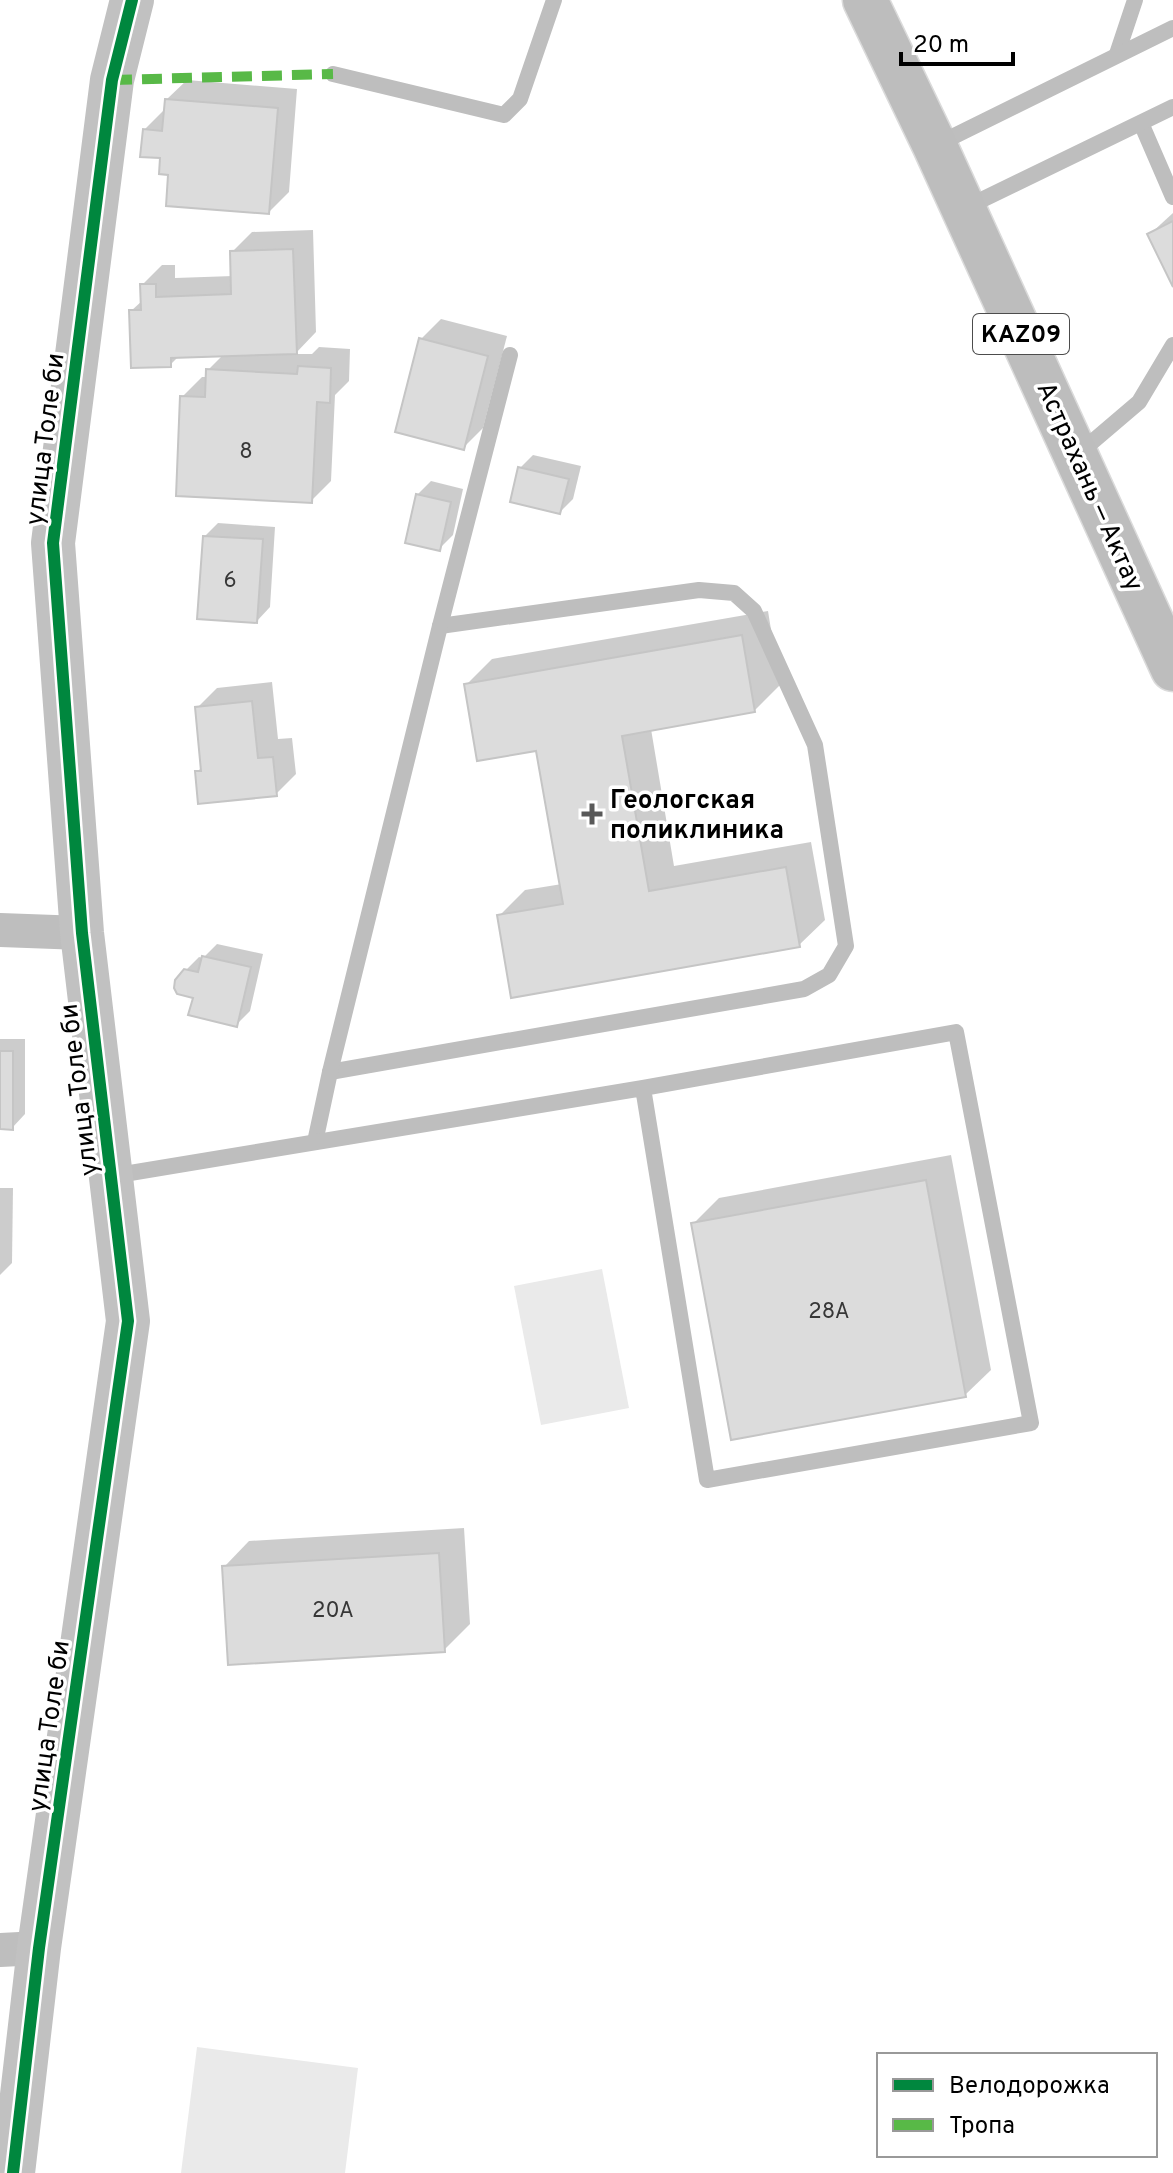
<svg xmlns="http://www.w3.org/2000/svg" width="1173" height="2173" font-family="Overpass,sans-serif">
  <rect width="100%" height="100%" fill="#fff"/>
  <g fill="#eaeaea">
    <path d="M 602,1269 L 629,1408 L 541,1425 L 514,1286 Z"/>
    <path d="M 197,2047 L 358,2068 L 345,2173 L 181,2173 Z"/>
  </g>
  <g fill="#0003">
    <path d="M 187,80 L 297,89 L 289,192 L 269,212 L 170,173 L 162,156 L 144,130 L 164,110 L 167,99 Z"/>
    <path d="M 1173,213 L 1173,283 L 1150,234 Z"/>
    <path d="M 313,230 L 316,332 L 295,354 L 312,354 L 319,347 L 350,349 L 349,381 L 335,395 L 331,481 L 311,501 L 182,397 L 202,377 L 208,377 L 208,370 L 224,354 L 179,356 L 170,365 L 131,311 L 143,300 L 142,285 L 162,265 L 175,265 L 175,278 L 233,276 L 232,252 L 252,232 Z"/>
    <path d="M 441,319 L 507,336 L 483,428 L 463,448 L 421,339 Z"/>
    <path d="M 533,455 L 581,466 L 573,499 L 560,512 L 520,468 Z"/>
    <path d="M 431,481 L 463,489 L 453,535 L 439,549 L 417,495 Z"/>
    <path d="M 218,523 L 275,527 L 270,607 L 257,621 L 205,536 Z"/>
    <path d="M 768,611 L 780,685 L 755,710 L 651,729 L 674,866 L 811,842 L 825,920 L 799,945 L 499,916 L 525,890 L 562,884 L 538,749 L 466,685 L 492,659 Z"/>
    <path d="M 272,682 L 278,739 L 292,738 L 296,774 L 276,794 L 197,772 L 203,766 L 197,708 L 217,688 Z"/>
    <path d="M 217,944 L 263,954 L 250,1011 L 236,1025 L 195,996 L 185,971 L 199,957 L 203,958 Z"/>
    <path d="M 0,1039 L 25,1039 L 25,1114 L 12,1128 L 0,1127 Z"/>
    <path d="M 951,1155 L 991,1370 L 965,1395 L 693,1224 L 719,1198 Z"/>
    <path d="M 0,1188 L 13,1188 L 12,1263 L 0,1275 Z"/>
    <path d="M 464,1528 L 470,1624 L 444,1650 L 224,1567 L 249,1541 Z"/>
  </g>
  <g fill="#dcdcdc" stroke="#c5c5c5" stroke-width="2">
    <path d="M 165,99 L 278,108 L 269,214 L 166,206 L 168,175 L 159,174 L 160,158 L 140,157 L 143,129 L 162,131 Z"/>
    <path d="M 1173,221 L 1173,287 L 1147,234 Z"/>
    <path d="M 293,249 L 297,354 L 171,358 L 171,367 L 131,368 L 129,310 L 141,310 L 140,284 L 156,284 L 156,297 L 231,294 L 230,251 Z"/>
    <path d="M 419,338 L 488,356 L 464,450 L 395,432 Z"/>
    <path d="M 298,366 L 331,368 L 330,403 L 317,402 L 312,503 L 176,496 L 180,396 L 205,397 L 206,369 L 297,374 Z"/>
    <path d="M 518,467 L 569,479 L 560,514 L 510,502 Z"/>
    <path d="M 416,494 L 451,502 L 440,551 L 405,543 Z"/>
    <path d="M 203,536 L 263,539 L 257,623 L 197,619 Z"/>
    <path d="M 742,635 L 755,712 L 622,736 L 649,891 L 786,867 L 800,947 L 511,998 L 497,915 L 563,904 L 536,751 L 477,761 L 464,684 Z"/>
    <path d="M 252,701 L 258,758 L 273,757 L 277,796 L 198,804 L 195,771 L 201,771 L 195,707 Z"/>
    <path d="M 202,956 L 251,967 L 237,1027 L 188,1015 L 193,998 L 177,994 L 174,988 L 175,980 L 184,969 L 198,972 Z"/>
    <path d="M 0,1051 L 13,1051 L 13,1130 L 0,1129 Z"/>
    <path d="M 926,1180 L 966,1397 L 731,1440 L 691,1223 Z"/>
    <path d="M 439,1553 L 445,1652 L 228,1665 L 222,1566 Z"/>
  </g>
  <g fill="none" stroke-linecap="round" stroke-linejoin="round">
    <g stroke="#dbdbdb" stroke-width="47">
      <path id="highway" d="M 865,0 L 935,146 L 1173,669"/>
    </g>
    <g stroke="#bebebe" stroke-width="16">
      <path d="M 1117,54 L 1135,0"/>
      <path d="M 333,74 L 504,115 L 520,99 L 554,0"/>
      <path d="M 1141,123 L 1173,197"/>
      <path d="M 938,144 L 1173,28"/>
      <path d="M 965,208 L 1173,107"/>
      <path d="M 1078,454 L 1139,402 L 1173,345"/>
      <path d="M 330,1072 L 804,989 L 829,975 L 846,946 L 815,745 L 754,611 L 734,593 L 699,590 L 440,626"/>
      <path d="M 315,1142 L 330,1072 L 440,626 L 510,355"/>
      <path d="M 112,1176 L 643,1088 L 956,1032 L 1031,1423 L 707,1480 L 643,1088"/>
    </g>
    <g stroke="#bebebe" stroke-width="34">
      <path d="M 0,930 L 82,933"/>
      <path d="M 0,1950 L 39,1948"/>
    </g>
    <path stroke="#c1c1c1" stroke-width="44" d="M 13,2173 L 39,1948 L 128,1321 L 82,933 L 53,543 L 112,80 L 132,0"/>
    <use href="#highway" stroke="#bdbdbd" stroke-width="44"/>
    <path stroke="#58b947" stroke-width="10" stroke-dasharray="20 10" stroke-linecap="butt" d="M 112,80 L 333,74"/>
    <g stroke="#fff" stroke-width="17">
      <path id="cycleway" d="M 13,2173 L 39,1948 L 128,1321 L 82,933 L 53,543 L 112,80 L 132,0"/>
    </g>
    <use href="#cycleway" stroke="#00873e" stroke-width="12"/>
  </g>
  <path fill="#595959" stroke="#fff" stroke-width="3" d="M588 802h8v8h8v8h-8v8h-8v-8h-8v-8h8z"/>
  <g text-anchor="middle" stroke-width="7" stroke-linejoin="round" paint-order="stroke">
    <g font-size="22" fill="#373737">
      <text x="246" y="458">8</text>
      <text x="230" y="587">6</text>
      <text x="829" y="1318">28А</text>
      <text x="333" y="1617">20А</text>
    </g>
    <rect fill="#fff" stroke="#4c4c4c" stroke-width="2" x="973" y="314" width="96" height="40" rx="6"/>
    <g font-size="24" font-weight="bold" fill="#000">
      <text x="1021" y="342">KAZ09</text>
    </g>
    <g font-size="26" fill="#000" stroke="#fff">
      <text transform="translate(44 439) rotate(-83)" y="9">улица Толе би</text>
      <text transform="translate(1091 486) rotate(66)" y="9">Астрахань — Актау</text>
      <text transform="translate(78 1090) rotate(-97)" y="9">улица Толе би</text>
      <text transform="translate(48 1726) rotate(-82)" y="9">улица Толе би</text>
    </g>
    <g font-size="26" font-weight="bold" fill="#000" stroke="#fff" text-anchor="start">
      <text x="610" y="808">Геологская<tspan x="610" dy="30">поликлиника</tspan></text>
    </g>
  </g>
  <rect x="877" y="2053" width="280" height="104" fill="#ffffff" stroke="#999999" stroke-width="2"/>
  <rect x="893" y="2079" width="40" height="12" fill="#00873e" stroke="#999999" stroke-width="2"/>
  <text x="949" y="2093" font-size="24" fill="#000000">Велодорожка</text>
  <rect x="893" y="2119" width="40" height="12" fill="#58b947" stroke="#999999" stroke-width="2"/>
  <text x="949" y="2133" font-size="24" fill="#000000">Тропа</text>
  <path d="M901 52v12h112v-12" fill="none" stroke="#000000" stroke-width="4"/>
  <text x="913" y="52" font-size="24" fill="#000000" stroke="#ffffff" stroke-width="6" paint-order="stroke">20 m</text>
</svg>
